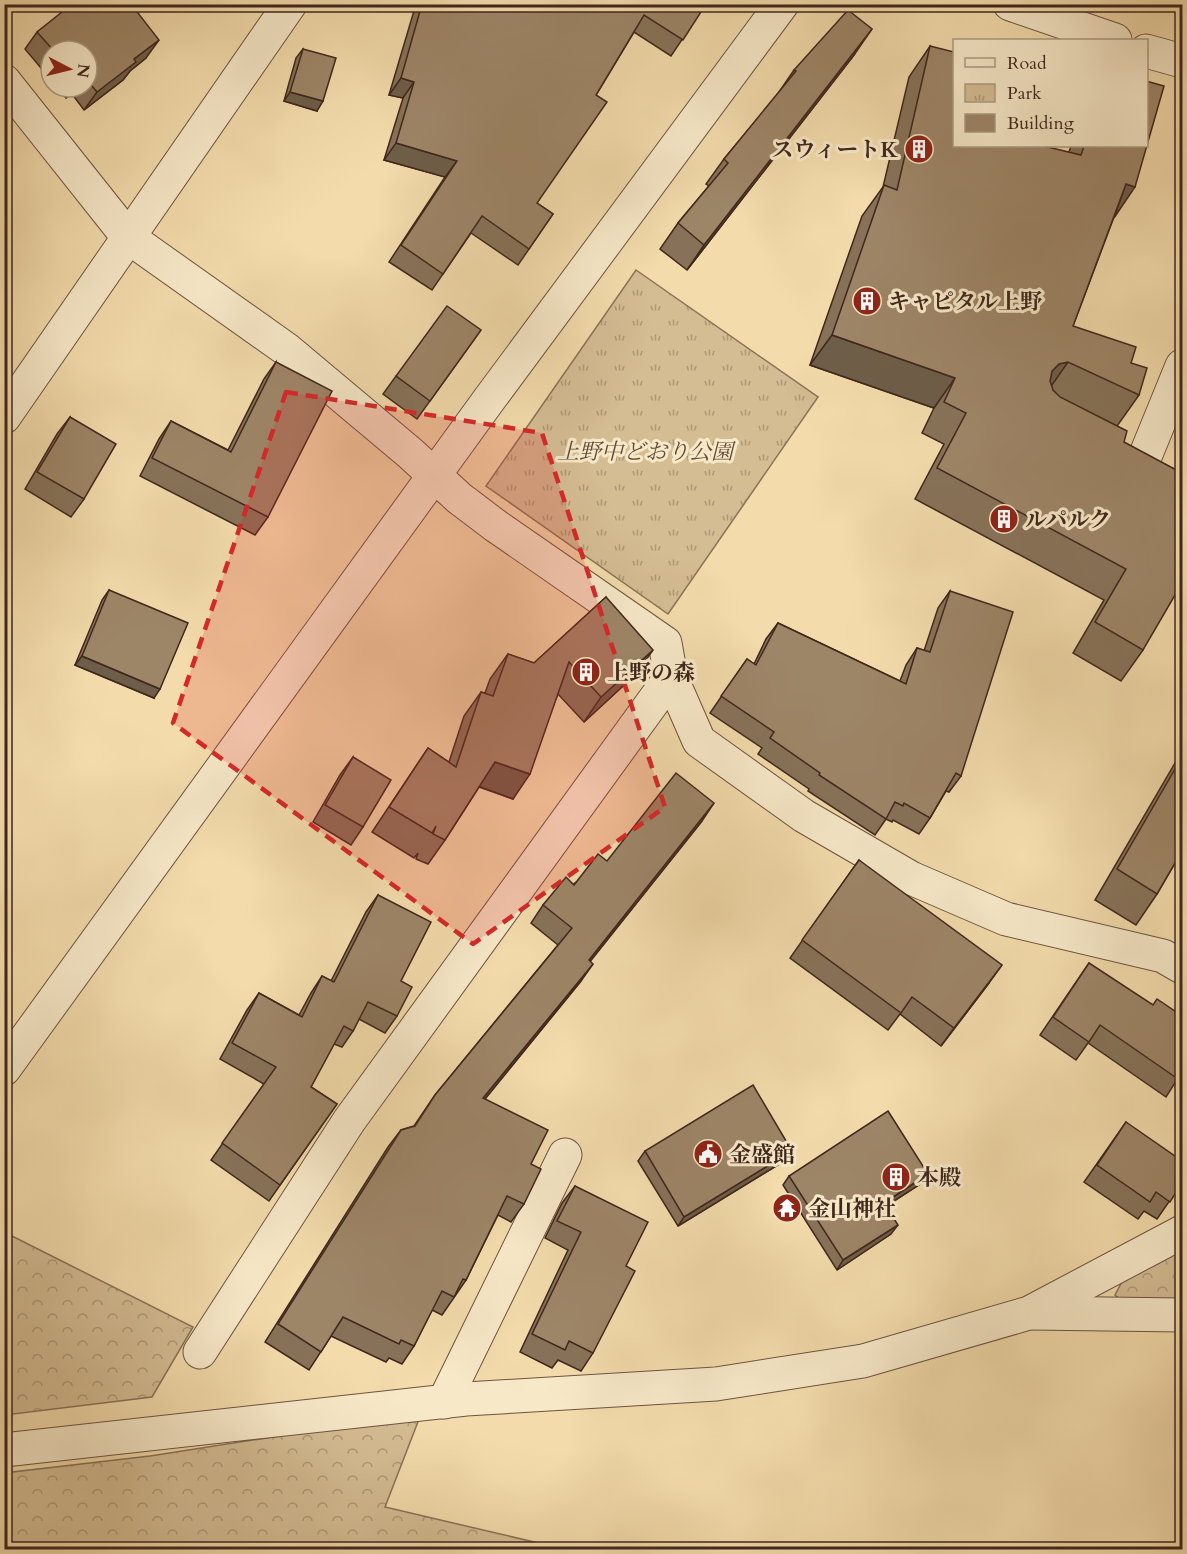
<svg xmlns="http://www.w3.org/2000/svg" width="1187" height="1554" font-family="Cardo,'Noto Serif JP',serif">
  <defs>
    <pattern id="forest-crowns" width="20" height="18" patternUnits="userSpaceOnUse" patternTransform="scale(1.5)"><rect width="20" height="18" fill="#d4bc93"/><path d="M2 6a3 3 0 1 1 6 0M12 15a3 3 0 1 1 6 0" fill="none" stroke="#ad9977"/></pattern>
    <pattern id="park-tufts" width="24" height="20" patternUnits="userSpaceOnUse" patternTransform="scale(1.5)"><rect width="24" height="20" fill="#d4bc93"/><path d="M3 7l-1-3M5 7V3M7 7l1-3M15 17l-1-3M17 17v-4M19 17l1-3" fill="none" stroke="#ad9977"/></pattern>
  </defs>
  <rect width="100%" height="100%" fill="#f3dbab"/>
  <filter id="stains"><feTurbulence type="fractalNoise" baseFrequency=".00333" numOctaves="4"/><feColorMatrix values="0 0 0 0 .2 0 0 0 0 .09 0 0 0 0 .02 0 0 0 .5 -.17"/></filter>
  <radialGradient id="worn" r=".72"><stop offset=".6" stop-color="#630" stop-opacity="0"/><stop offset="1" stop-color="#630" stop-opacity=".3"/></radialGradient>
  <g fill="url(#forest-crowns)" stroke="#8a7258" stroke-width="1.5">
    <path d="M 4,1232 L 193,1327 L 152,1397 L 5,1415 Z"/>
    <path d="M 1182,1248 L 1182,1308 L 1129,1307 L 1115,1295 L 1126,1274 Z"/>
    <path d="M 421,1414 L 385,1507 L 564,1549 L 5,1549 L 4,1473 L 150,1456 Z"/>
  </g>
  <path fill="url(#park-tufts)" stroke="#8a7258" stroke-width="1.5" d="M 636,270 L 818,397 L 668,614 L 486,486 Z"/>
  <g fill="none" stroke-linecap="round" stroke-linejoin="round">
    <g stroke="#6c5440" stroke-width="35">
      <g id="minor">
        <path d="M 1010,4 L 1115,40"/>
        <path d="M 1146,51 L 1182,61"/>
        <path d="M 4,81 L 128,237 L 286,349 L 410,453 L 459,498 L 496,526 L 665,643 L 671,677 L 699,741 L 804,816 L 911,878 L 1006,919 L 1163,956 L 1182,967"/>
        <path d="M 4,417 L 290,4"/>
        <path d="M 1144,459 L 1182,366"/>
        <path d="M 4,1069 L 488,401 L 782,4"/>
        <path d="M 1031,1313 L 1182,1315"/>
        <path d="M 200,1352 L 349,1121 L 671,677"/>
        <path d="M 444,1402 L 565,1155"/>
        <path d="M 4,1450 L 466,1399 L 716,1384 L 863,1361 L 1029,1313 L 1182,1232"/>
      </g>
    </g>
    <use href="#minor" stroke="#f7e8c8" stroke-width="33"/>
  </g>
  <g fill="#877259" stroke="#3f271d" stroke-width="1.5">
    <path d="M 43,4 L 131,4 L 146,58 L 130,71 L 123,80 L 84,110 L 72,94 L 66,98 L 57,87 L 87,87 L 87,51 L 51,51 L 51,80 L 25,49 L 37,32 L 68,8 Z"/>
    <path d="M 416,4 L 706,4 L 671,56 L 634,32 L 596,95 L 537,203 L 553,214 L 518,265 L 471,233 L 432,290 L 389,262 L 445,177 L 384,160 L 403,98 L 389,95 Z"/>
    <path d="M 930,46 L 954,146 L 1069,152 L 1071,146 L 1146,146 L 1114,217 L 1073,326 L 1131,363 L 1139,395 L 1117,426 L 1124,442 L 1143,650 L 1121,681 L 1073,653 L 1104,600 L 915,499 L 944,444 L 922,433 L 934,408 L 810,365 L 862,216 L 883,187 L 909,77 Z"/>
    <path d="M 303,49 L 317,111 L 284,101 L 296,58 Z"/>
    <path d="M 854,55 L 687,270 L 660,249 L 678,223 L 709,186 L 706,184 L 724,159 L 777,95 L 794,70 Z"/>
    <path d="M 481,330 L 417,419 L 383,394 L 396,376 Z"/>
    <path d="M 276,362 L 268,517 L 255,535 L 140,476 L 159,439 L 171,421 L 228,450 L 264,379 Z"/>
    <path d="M 70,417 L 84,499 L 71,517 L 25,489 L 57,434 Z"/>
    <path d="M 109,590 L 154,698 L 75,665 L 102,600 Z"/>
    <path d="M 950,591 L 961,776 L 949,792 L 946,791 L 930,818 L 919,834 L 893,820 L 892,822 L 886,819 L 875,835 L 808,791 L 809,789 L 758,754 L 762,748 L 710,713 L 747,659 L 754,664 L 766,639 L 778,623 L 900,681 L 906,665 L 917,648 L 924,651 L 938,608 Z"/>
    <path d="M 606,597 L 636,674 L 584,722 L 558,694 L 513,799 L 479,787 L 445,840 L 428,864 L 416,859 L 418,853 L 414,858 L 372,832 L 428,748 L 449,762 L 464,716 L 481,692 L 485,693 L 490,679 L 508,654 L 534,663 Z"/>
    <path d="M 1182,751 L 1182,851 L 1157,894 L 1136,925 L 1095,900 Z"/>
    <path d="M 353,757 L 363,827 L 351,845 L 313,822 L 340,775 Z"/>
    <path d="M 702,821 L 590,961 L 581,981 L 485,1099 L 531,1164 L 524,1204 L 511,1222 L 498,1215 L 466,1280 L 442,1315 L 432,1310 L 414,1346 L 402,1364 L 389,1358 L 386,1362 L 331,1336 L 309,1370 L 265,1342 L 388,1147 L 401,1130 L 414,1126 L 435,1095 L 558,945 L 531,923 L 543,905 L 607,861 Z"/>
    <path d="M 859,860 L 989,983 L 941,1046 L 900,1014 L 888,1030 L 790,958 Z"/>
    <path d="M 378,895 L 401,981 L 397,1016 L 385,1033 L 359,1019 L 353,1031 L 342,1047 L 334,1044 L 311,1087 L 337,1104 L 269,1201 L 211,1160 L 264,1084 L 220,1059 L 247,1010 L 259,993 L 299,1015 L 311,993 L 322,976 L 331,981 L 366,912 Z"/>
    <path d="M 1089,963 L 1182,1072 L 1166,1097 L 1088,1043 L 1076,1060 L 1040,1035 Z"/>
    <path d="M 1126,1122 L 1182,1183 L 1157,1219 L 1144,1211 L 1138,1219 L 1084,1182 Z"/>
    <path d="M 645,1151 L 786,1160 L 678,1226 L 638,1161 Z"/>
    <path d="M 789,1176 L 922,1183 L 886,1206 L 891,1234 L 837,1270 L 783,1185 Z"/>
    <path d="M 575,1186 L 626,1266 L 593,1353 L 581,1371 L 558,1360 L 552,1368 L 520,1352 L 568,1250 L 545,1238 L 562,1203 Z"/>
  </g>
  <g fill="#6e5d48" stroke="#3f271d" stroke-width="1.5">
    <path d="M 43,4 L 80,4 L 77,9 Z"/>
    <path d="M 872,29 L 854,55 L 687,270 L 704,245 Z"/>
    <path d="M 159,40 L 146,58 L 130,71 L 123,80 L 84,110 L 97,92 L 134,59 Z"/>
    <path d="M 401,78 L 414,82 L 403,98 L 389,95 Z"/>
    <path d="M 74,87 L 77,87 L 72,94 L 66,98 Z"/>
    <path d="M 290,92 L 323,101 L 317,111 L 284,101 Z"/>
    <path d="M 396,143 L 457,161 L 445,177 L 384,160 Z"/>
    <path d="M 1126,184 L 1135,187 L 1114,218 Z"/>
    <path d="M 832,335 L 955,378 L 934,408 L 810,365 Z"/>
    <path d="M 1068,362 L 1047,392 L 1052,371 L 1059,364 Z"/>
    <path d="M 653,650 L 636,674 L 584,722 L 601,697 Z"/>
    <path d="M 82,656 L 160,689 L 154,698 L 75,665 Z"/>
    <path d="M 495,762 L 530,774 L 513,799 L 478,786 Z"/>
    <path d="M 714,803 L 702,821 L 577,978 L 589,960 Z"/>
    <path d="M 593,964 L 581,981 L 471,1116 L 483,1098 Z"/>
    <path d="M 1002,965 L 989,983 L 941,1046 L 954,1028 Z"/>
    <path d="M 792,1151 L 786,1160 L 678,1226 L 684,1217 Z"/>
    <path d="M 928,1174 L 922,1183 L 877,1212 L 884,1203 Z"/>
    <path d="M 898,1225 L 891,1234 L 837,1270 L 843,1260 Z"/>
  </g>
  <g fill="#9d8567" stroke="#3f271d" stroke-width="1.5">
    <path d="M 72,4 L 131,4 L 159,40 L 134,59 L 136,62 L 97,92 L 87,80 L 87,51 L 54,51 L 37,32 Z"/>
    <path d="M 422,4 L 706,4 L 683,40 L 644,15 L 596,95 L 607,102 L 537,203 L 553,214 L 529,249 L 482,216 L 443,274 L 401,245 L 457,161 L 396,143 L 414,82 L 401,78 Z"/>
    <path d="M 848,10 L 872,29 L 704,245 L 678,223 L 728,163 L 724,159 L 796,71 L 794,70 Z"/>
    <path d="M 930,46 L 954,52 L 954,146 L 1044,146 L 1081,155 L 1084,146 L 1146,146 L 1146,81 L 1164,86 L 1135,187 L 1126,184 L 1073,326 L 1136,347 L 1131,363 L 1147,368 L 1139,395 L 1068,362 L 1059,364 L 1052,371 L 1050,381 L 1053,390 L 1060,397 L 1127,431 L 1124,442 L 1182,473 L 1182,583 L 1143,650 L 1095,622 L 1126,569 L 937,468 L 966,413 L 944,402 L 955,378 L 832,335 L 884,185 L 897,190 Z"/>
    <path d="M 303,49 L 336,58 L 323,101 L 290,92 Z"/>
    <path d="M 447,306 L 481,330 L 430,401 L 396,376 Z"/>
    <path d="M 276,362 L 332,391 L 268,517 L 152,458 L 171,421 L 231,452 Z"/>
    <path d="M 70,417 L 116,444 L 84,499 L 37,472 Z"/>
    <path d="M 109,590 L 188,623 L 160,689 L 82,656 Z"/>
    <path d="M 950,591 L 1013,612 L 961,776 L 956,773 L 930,818 L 904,803 L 903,806 L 895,802 L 886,819 L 819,775 L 820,773 L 770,738 L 774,732 L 721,696 L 747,659 L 756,665 L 778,623 L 906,684 L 917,648 L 930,652 Z"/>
    <path d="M 606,597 L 653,650 L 601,697 L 569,662 L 530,774 L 495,762 L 445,840 L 433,834 L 436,826 L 432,833 L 389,807 L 428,748 L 456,767 L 481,692 L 493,696 L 508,654 L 534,663 Z"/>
    <path d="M 353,757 L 391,780 L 363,827 L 325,805 Z"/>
    <path d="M 1182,757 L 1182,851 L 1157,894 L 1117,869 Z"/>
    <path d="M 676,773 L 714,803 L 589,960 L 593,964 L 483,1098 L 548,1130 L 531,1164 L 541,1169 L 524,1204 L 507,1196 L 466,1280 L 463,1279 L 454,1297 L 442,1291 L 414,1346 L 401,1340 L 399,1344 L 343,1317 L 321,1352 L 278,1324 L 401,1130 L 415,1126 L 435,1095 L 572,928 L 543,905 L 566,877 L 574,885 L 598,854 L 607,861 Z"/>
    <path d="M 859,860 L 1002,965 L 954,1028 L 912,997 L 901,1013 L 802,940 Z"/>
    <path d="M 378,895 L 431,922 L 401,981 L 412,987 L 397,1016 L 368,1002 L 353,1031 L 344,1026 L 311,1087 L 337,1104 L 280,1185 L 222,1143 L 276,1067 L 232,1043 L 259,993 L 302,1017 L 322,976 L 334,982 Z"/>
    <path d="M 1089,963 L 1153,1005 L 1157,999 L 1182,1016 L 1182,1072 L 1178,1079 L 1100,1025 L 1089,1042 L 1053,1017 Z"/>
    <path d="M 753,1085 L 792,1151 L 684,1217 L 645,1151 Z"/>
    <path d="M 888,1111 L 928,1174 L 884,1203 L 898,1225 L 843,1260 L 789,1176 Z"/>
    <path d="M 1126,1122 L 1182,1161 L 1182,1183 L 1170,1202 L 1156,1192 L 1150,1202 L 1097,1165 Z"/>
    <path d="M 575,1186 L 648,1222 L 626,1266 L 635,1271 L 593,1353 L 569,1341 L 565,1350 L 532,1334 L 581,1232 L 557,1221 Z"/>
  </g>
  <path fill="#d62828" fill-opacity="0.2" stroke="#d62828" stroke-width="4.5" stroke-dasharray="12 8" stroke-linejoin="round" d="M 286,392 L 542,433 L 665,807 L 473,944 L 173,723 Z"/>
  <defs>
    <g id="building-disc" transform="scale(1.5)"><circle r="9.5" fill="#8f2418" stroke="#f7e8c8"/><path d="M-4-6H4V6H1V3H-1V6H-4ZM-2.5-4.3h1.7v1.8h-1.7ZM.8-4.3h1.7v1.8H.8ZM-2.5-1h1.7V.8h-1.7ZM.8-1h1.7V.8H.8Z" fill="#fff"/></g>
    <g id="civic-disc" transform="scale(1.5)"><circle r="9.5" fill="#8f2418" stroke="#f7e8c8"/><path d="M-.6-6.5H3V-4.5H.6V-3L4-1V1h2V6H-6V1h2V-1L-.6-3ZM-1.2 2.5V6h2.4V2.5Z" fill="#fff"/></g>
    <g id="temple-disc" transform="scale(1.5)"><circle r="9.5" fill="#8f2418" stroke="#f7e8c8"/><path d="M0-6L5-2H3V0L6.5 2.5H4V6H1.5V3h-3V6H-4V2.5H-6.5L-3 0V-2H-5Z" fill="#fff"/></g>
  </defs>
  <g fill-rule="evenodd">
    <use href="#building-disc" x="919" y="149"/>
    <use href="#building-disc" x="867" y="301"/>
    <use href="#building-disc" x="1004" y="519"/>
    <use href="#building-disc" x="586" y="672"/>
    <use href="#civic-disc" x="708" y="1154"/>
    <use href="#building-disc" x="896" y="1177"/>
    <use href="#temple-disc" x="787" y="1208"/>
  </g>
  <g text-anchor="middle" stroke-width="6" stroke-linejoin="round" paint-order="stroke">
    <g font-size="22" font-weight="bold" fill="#3f271d" stroke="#f7e8c8" text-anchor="start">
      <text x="898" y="157" text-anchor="end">スウィートK</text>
      <text x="888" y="309">キャピタル上野</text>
      <text x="1025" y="527">ルパルク</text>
      <text x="607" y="680">上野の森</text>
      <text x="729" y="1162">金盛館</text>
      <text x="917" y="1185">本殿</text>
      <text x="808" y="1216">金山神社</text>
    </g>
    <g font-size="22" font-style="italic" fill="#644c3a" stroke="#f7e8c8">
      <text x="645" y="459">上野中どおり公園</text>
    </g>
  </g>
  <rect width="1187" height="1554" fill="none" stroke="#f3dbab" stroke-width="24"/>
  <rect x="6" y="6" width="1175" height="1542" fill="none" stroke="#3f271d" stroke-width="3"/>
  <rect x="12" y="12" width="1163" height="1530" fill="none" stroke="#3f271d" stroke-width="1.5"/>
  <rect x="953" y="39" width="195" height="108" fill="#f7e8c8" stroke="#ad9b84" stroke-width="1.5"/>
  <rect x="965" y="58" width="30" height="9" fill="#f7e8c8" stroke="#ad9b84" stroke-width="1.5"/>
  <text x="1007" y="69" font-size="18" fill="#3f271d">Road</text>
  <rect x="965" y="84" width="30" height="18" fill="url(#park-tufts)" stroke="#ad9b84" stroke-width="1.5"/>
  <text x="1007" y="99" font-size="18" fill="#3f271d">Park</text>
  <rect x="965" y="114" width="30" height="18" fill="#9d8567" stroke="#ad9b84" stroke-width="1.5"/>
  <text x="1007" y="129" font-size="18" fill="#3f271d">Building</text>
  <g transform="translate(69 69) rotate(97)"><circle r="28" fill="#f7e8c8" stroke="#ad9b84" stroke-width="1.5"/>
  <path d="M0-4.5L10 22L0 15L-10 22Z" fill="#8f2418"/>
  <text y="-9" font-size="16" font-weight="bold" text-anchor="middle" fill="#3f271d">N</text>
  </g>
  <rect width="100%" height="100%" filter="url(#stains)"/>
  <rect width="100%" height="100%" fill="url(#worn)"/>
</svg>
